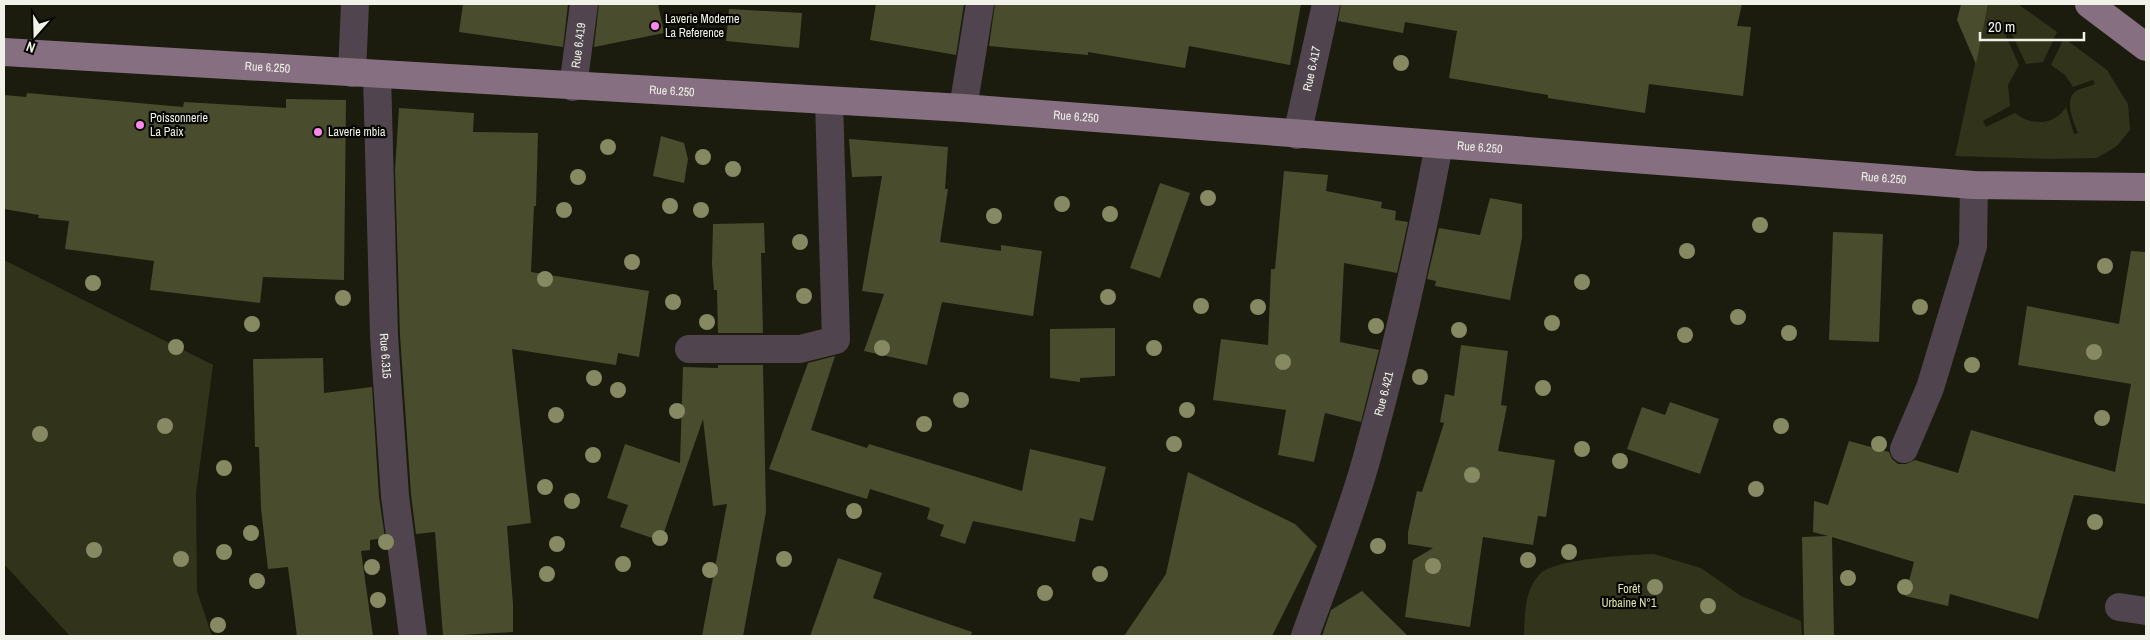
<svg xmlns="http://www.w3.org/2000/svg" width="2150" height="640" font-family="'Archivo Narrow',sans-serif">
  <rect width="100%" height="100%" fill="#1b1c0d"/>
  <g fill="#31331a">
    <path d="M 1988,4 L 2018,4 L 2057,32 L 2043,62 L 2026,64 L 2008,26 L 2003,29 L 2019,65 L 2008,85 L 2010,106 L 1983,121 L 1986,127 L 2015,113 C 2031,126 2054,126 2066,107 L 2074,134 L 2078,133 C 2074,122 2063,100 2076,91 C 2081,88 2089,87 2095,84 L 2093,80 L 2073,87 L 2065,75 L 2051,65 L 2064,38 L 2107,70 L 2128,104 L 2130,130 L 2117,146 L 2097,158 L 2049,159 L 1955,156 Z"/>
    <path d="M 4,260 L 213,365 L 196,494 L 197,591 L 212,636 L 70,636 L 4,564 Z"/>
    <path d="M 1654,554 L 1701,568 L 1741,596 L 1801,621 L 1802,636 L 1524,636 C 1525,615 1524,590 1540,574 C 1556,558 1631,555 1654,554 Z"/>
  </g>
  <g fill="#4a4c2e">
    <path d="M 463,4 L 568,4 L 563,47 L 459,32 Z"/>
    <path d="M 599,4 L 658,4 L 664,33 L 594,47 Z"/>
    <path d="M 876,4 L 964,4 L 956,55 L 870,40 Z"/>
    <path d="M 995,4 L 1301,4 L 1290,65 L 1189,46 L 1185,68 L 1088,52 L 1088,55 L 989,46 Z"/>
    <path d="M 1341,4 L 1742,4 L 1737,26 L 1751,27 L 1743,96 L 1649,84 L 1645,113 L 1548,98 L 1548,95 L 1449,78 L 1457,31 L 1405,22 L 1403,33 L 1338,21 Z"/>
    <path d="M 1961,4 L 1988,4 L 1976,64 L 1957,20 Z"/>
    <path d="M 729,9 L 802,13 L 799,48 L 726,41 Z"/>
    <path d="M 27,93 L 183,107 L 184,102 L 286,108 L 286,99 L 346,100 L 344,280 L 263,277 L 260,303 L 150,290 L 154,261 L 65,249 L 69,221 L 38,218 L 39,215 L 4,209 L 4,95 L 26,97 Z"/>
    <path d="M 399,108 L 474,113 L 473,132 L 538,133 L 536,206 L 534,206 L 531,272 L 649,291 L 639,357 L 618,353 L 616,365 L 512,349 L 531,523 L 507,526 L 513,604 L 513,632 L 443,636 L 435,532 L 416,534 L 411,494 L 400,335 L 395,170 Z"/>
    <path d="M 661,136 L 684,143 L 688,159 L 684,183 L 653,176 Z"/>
    <path d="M 849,139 L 948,147 L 945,189 L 948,189 L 940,242 L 1001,251 L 1001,245 L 1042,251 L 1033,316 L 942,302 L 927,365 L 864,351 L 884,294 L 862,291 L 882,176 L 852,177 Z"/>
    <path d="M 1284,171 L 1328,175 L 1326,191 L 1382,202 L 1381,208 L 1396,211 L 1395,220 L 1408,222 L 1397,273 L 1344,263 L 1340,342 L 1379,350 L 1361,422 L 1325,413 L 1314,462 L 1278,455 L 1286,410 L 1213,400 L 1221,339 L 1268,345 L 1271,269 L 1275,269 Z"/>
    <path d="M 1160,183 L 1190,193 L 1160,278 L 1130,268 Z"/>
    <path d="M 1490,198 L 1522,204 L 1522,238 L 1510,300 L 1435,286 L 1436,281 L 1427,279 L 1439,228 L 1480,235 Z"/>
    <path d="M 764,223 L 765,253 L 761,253 L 763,333 L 718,333 L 717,290 L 714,290 L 712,264 L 713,224 Z"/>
    <path d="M 1833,232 L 1883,234 L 1879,342 L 1829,340 Z"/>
    <path d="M 2131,251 L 2146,252 L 2146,504 L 2074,495 L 2038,619 L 1950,594 L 1948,606 L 1905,596 L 1914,562 L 1832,537 L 1834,636 L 1804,636 L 1802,537 L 1828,536 L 1813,532 L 1814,501 L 1828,505 L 1849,441 L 1889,452 L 1892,459 L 1898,464 L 1906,464 L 1915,460 L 1958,473 L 1971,430 L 2115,472 L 2131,384 L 2018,365 L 2027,306 L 2119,324 Z"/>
    <path d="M 1115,328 L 1115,376 L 1080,378 L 1080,382 L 1050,378 L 1050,329 Z"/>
    <path d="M 1461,345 L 1508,351 L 1501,405 L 1507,406 L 1498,451 L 1555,460 L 1546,517 L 1538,516 L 1533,545 L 1483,537 L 1470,627 L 1405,617 L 1413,560 L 1433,548 L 1408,544 L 1408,532 L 1417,491 L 1422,492 L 1444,423 L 1440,422 L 1445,394 L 1454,396 Z"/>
    <path d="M 835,356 L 811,430 L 867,448 L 869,444 L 1022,491 L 1030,449 L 1106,467 L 1093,521 L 1080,518 L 1075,542 L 973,521 L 965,544 L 940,536 L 944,525 L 927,519 L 930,508 L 870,489 L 867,499 L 769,469 L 808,363 Z"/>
    <path d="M 323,358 L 324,393 L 372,387 L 379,497 L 385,538 L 370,540 L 370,550 L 361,551 L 373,636 L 297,636 L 288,567 L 268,569 L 261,508 L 259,447 L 255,447 L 253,359 Z"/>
    <path d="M 718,365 L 763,365 L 766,512 L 743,636 L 702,636 L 727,504 L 713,506 L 703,419 L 661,541 L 620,527 L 628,505 L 607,498 L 625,444 L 680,463 L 683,367 L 718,368 Z"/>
    <path d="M 1670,402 L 1719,419 L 1700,474 L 1627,449 L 1642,407 L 1665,415 Z"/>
    <path d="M 1188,472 L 1295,524 L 1317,546 L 1272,636 L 1124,636 L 1166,574 Z"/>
    <path d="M 838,558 L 882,573 L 873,598 L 972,632 L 971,636 L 810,636 Z"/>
    <path d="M 1362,591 L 1408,636 L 1322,636 L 1331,610 Z"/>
  </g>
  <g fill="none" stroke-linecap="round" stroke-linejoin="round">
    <g stroke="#50454e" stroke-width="28">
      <path d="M 352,73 L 355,4"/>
      <path id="s1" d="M 377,75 L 384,336 L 395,496 L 413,636"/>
      <path id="s2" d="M 573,87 L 584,4"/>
      <path d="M 963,108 L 980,4"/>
      <path id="s3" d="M 1297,135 L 1326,4"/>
      <path d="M 689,349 L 800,349 L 836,340 L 829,101"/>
      <path d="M 1904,449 L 1930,388 L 1973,246 L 1974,185"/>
      <path d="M 2119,607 L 2146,611"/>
      <path id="s4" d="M 1305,636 C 1326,578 1349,521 1366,461 C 1395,357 1419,251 1439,145"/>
    </g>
    <g stroke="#856f81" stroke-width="28">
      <path d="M 2089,4 L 2146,47"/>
      <path id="s5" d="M 4,52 L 963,108 L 1974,185 L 2146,187"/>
    </g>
  </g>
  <g fill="#878963">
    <circle cx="1401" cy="63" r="8"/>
    <circle cx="608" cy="147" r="8"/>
    <circle cx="703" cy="157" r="8"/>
    <circle cx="733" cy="169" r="8"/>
    <circle cx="578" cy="177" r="8"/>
    <circle cx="1208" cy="198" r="8"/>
    <circle cx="1062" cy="204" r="8"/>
    <circle cx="670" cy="206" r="8"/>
    <circle cx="564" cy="210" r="8"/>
    <circle cx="701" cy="210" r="8"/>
    <circle cx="1110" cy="214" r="8"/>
    <circle cx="994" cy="216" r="8"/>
    <circle cx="1760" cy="225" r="8"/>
    <circle cx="800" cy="242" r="8"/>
    <circle cx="1687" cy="251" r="8"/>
    <circle cx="632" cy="262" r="8"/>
    <circle cx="2105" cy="266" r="8"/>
    <circle cx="545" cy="279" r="8"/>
    <circle cx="1582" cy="282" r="8"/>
    <circle cx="93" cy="283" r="8"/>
    <circle cx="804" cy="296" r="8"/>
    <circle cx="1108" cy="297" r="8"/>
    <circle cx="343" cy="298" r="8"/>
    <circle cx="673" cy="302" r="8"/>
    <circle cx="1201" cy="306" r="8"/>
    <circle cx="1258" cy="307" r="8"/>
    <circle cx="1920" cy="307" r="8"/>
    <circle cx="1738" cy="317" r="8"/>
    <circle cx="707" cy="322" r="8"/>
    <circle cx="1552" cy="323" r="8"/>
    <circle cx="252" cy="324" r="8"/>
    <circle cx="1376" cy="326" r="8"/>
    <circle cx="1459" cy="330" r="8"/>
    <circle cx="1789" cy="333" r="8"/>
    <circle cx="1685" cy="335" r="8"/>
    <circle cx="176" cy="347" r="8"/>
    <circle cx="882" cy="348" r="8"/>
    <circle cx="1154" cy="348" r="8"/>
    <circle cx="2094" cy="352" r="8"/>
    <circle cx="1283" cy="362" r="8"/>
    <circle cx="1972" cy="365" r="8"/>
    <circle cx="1420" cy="377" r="8"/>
    <circle cx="594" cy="378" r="8"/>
    <circle cx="1543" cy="388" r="8"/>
    <circle cx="618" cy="390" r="8"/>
    <circle cx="961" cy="400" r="8"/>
    <circle cx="1187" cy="410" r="8"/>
    <circle cx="677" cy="411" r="8"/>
    <circle cx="556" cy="415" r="8"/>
    <circle cx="2102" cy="418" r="8"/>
    <circle cx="924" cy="424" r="8"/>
    <circle cx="165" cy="426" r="8"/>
    <circle cx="1781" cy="426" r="8"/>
    <circle cx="40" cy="434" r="8"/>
    <circle cx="1174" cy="444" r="8"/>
    <circle cx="1879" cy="444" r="8"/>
    <circle cx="1582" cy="449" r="8"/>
    <circle cx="593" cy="455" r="8"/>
    <circle cx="1620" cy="461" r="8"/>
    <circle cx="224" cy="468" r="8"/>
    <circle cx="1472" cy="475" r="8"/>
    <circle cx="545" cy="487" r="8"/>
    <circle cx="1756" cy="489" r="8"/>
    <circle cx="572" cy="501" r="8"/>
    <circle cx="854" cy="511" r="8"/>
    <circle cx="2095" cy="522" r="8"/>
    <circle cx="251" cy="533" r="8"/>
    <circle cx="660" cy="538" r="8"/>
    <circle cx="386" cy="542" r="8"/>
    <circle cx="557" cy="544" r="8"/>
    <circle cx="1378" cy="546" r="8"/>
    <circle cx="94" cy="550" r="8"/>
    <circle cx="224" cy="552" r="8"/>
    <circle cx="1569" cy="552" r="8"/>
    <circle cx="181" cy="559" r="8"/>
    <circle cx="784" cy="559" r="8"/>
    <circle cx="1528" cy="560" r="8"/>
    <circle cx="623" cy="564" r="8"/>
    <circle cx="1433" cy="566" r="8"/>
    <circle cx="372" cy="567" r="8"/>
    <circle cx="710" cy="570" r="8"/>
    <circle cx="547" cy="574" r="8"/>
    <circle cx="1100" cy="574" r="8"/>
    <circle cx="1848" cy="578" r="8"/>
    <circle cx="257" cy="581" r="8"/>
    <circle cx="1655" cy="587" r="8"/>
    <circle cx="1905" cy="587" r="8"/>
    <circle cx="1045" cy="593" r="8"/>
    <circle cx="378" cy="600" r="8"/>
    <circle cx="1708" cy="606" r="8"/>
    <circle cx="218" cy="625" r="8"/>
  </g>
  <g fill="#f888eb" stroke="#060602" stroke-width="2">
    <circle cx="655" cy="26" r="5"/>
    <circle cx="140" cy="125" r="5"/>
    <circle cx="318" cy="132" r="5"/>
  </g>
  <g text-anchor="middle" stroke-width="4.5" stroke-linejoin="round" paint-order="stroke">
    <g font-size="12" fill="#f0f2e7" stroke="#060602" text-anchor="start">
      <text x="665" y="23">Laverie Moderne<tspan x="665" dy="14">La Reference</tspan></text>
      <text x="150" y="122">Poissonnerie<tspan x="150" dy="14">La Paix</tspan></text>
      <text x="328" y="136">Laverie mbia</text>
    </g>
    <g font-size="12" fill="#f0f2e7" stroke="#060602">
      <text dy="4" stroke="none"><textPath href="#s2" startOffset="42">Rue 6.419</textPath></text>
      <text dy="4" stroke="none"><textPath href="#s5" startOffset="264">Rue 6.250</textPath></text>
      <text dy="4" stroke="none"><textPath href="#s3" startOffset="68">Rue 6.417</textPath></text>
      <text dy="4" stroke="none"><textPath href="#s5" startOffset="669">Rue 6.250</textPath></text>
      <text dy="4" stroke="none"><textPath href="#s5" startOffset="1074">Rue 6.250</textPath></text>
      <text dy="4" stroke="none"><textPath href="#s5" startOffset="1479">Rue 6.250</textPath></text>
      <text dy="4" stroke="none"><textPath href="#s5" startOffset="1884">Rue 6.250</textPath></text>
      <text dy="4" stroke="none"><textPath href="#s1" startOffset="281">Rue 6.315</textPath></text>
      <text dy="4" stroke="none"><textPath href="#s4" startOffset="255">Rue 6.421</textPath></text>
    </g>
    <g font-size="12" fill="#dfe3a9" stroke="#060602">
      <text x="1629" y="593">Forêt<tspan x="1629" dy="14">Urbaine N°1</tspan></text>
    </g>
  </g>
  <rect width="2150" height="640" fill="none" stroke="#f0f2e7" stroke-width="10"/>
  <g transform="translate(35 35) rotate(200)" stroke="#060602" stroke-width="4" paint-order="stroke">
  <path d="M0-4L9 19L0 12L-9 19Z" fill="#f0f2e7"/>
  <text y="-8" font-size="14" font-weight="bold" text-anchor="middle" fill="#f0f2e7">N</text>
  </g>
  <path d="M1980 32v8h104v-8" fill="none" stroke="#f0f2e7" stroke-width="2.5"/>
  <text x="1988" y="32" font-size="15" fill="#f0f2e7" stroke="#060602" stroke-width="4" paint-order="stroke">20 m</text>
</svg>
